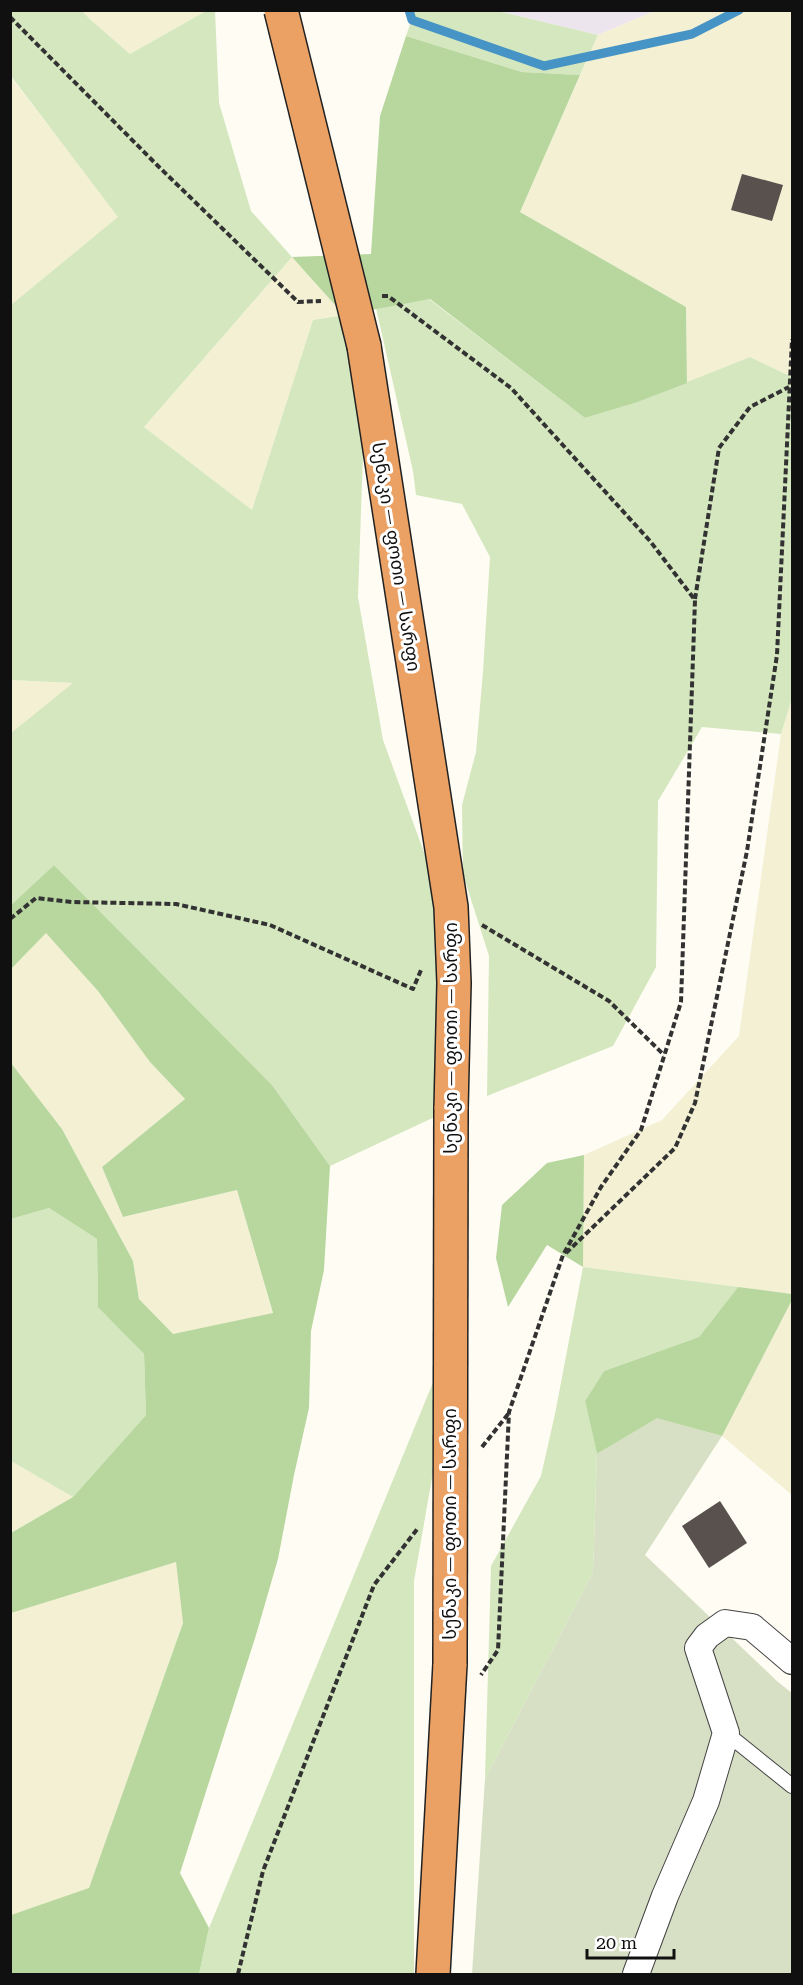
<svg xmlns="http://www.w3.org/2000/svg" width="803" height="1985" font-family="'Roboto Serif','Noto Sans Georgian',serif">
  <rect width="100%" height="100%" fill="#fefcf3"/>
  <path fill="#ece5ed" d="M 497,11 L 655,11 L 598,35 Z"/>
  <g fill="#f3f0d4">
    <path d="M 82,11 L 206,11 L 130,54 L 93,22 Z"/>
    <path d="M 655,11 L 792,11 L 792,377 L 750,357 L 687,383 L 686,307 L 520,212 L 598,35 Z"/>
    <path d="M 10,76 L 119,217 L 11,305 L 10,305 Z"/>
    <path d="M 292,257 L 344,315 L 313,320 L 252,510 L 144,427 Z"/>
    <path d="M 11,680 L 74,683 L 11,734 Z"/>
    <path d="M 792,698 L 792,1294 L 583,1267 L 584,1155 L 662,1120 L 739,1036 L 781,734 Z"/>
    <path d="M 46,932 L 98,991 L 150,1062 L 185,1099 L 102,1167 L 124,1217 L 237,1190 L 273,1314 L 173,1334 L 139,1299 L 133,1261 L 62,1129 L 11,1063 L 11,969 Z"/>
    <path d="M 792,1300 L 792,1495 L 722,1436 Z"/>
    <path d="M 11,1461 L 73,1497 L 11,1533 Z"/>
    <path d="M 176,1562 L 183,1623 L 89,1889 L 11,1915 L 10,1613 Z"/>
  </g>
  <g fill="#d4e7be">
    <path d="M 415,10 L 497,11 L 598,35 L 580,75 L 522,72 L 406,36 Z"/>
    <path d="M 11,11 L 82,11 L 93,22 L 130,54 L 206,11 L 215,11 L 219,103 L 251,211 L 292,257 L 144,427 L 252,510 L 313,320 L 344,315 L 363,453 L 358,597 L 383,740 L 433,877 L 441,1114 L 330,1166 L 272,1085 L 54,865 L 11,905 L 10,734 L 73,683 L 11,680 L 11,305 L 118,217 L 11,76 Z"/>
    <path d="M 429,299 L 585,418 L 635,403 L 750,357 L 792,377 L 792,698 L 781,734 L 702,727 L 658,801 L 656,967 L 613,1046 L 487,1096 L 489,956 L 463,874 L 462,805 L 476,752 L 483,672 L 490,557 L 462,504 L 416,495 L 413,471 L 376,308 Z"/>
    <path d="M 49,1208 L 97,1239 L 98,1306 L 144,1354 L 146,1415 L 73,1497 L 11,1461 L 11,1219 Z"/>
    <path d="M 583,1267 L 738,1287 L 699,1337 L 604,1371 L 585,1401 L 597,1454 L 593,1572 L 485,1779 L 491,1566 L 541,1476 L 555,1414 Z"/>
    <path d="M 434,1380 L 444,1409 L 414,1581 L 414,1974 L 199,1974 L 209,1928 Z"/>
  </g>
  <g fill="#b8d79e">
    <path d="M 406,36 L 522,72 L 580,75 L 520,212 L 686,307 L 687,383 L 635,403 L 585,418 L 430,299 L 344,315 L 292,257 L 371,254 L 380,116 Z"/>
    <path d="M 54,865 L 272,1085 L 330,1166 L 324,1270 L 311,1331 L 309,1408 L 294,1475 L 278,1559 L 256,1635 L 180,1873 L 209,1928 L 199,1974 L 11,1974 L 11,1915 L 89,1888 L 183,1623 L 176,1562 L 11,1613 L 11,1533 L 73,1497 L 146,1415 L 144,1354 L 98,1307 L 97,1239 L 49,1208 L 11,1219 L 11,1063 L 62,1129 L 133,1261 L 139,1299 L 173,1334 L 273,1313 L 237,1190 L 123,1217 L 102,1167 L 185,1099 L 150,1062 L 98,991 L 46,933 L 11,969 L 11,905 Z"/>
    <path d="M 584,1155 L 583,1267 L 547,1245 L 508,1307 L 496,1258 L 502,1205 L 547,1163 Z"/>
    <path d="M 738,1287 L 792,1294 L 792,1300 L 722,1436 L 657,1419 L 597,1454 L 585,1401 L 604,1371 L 699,1337 Z"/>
  </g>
  <path fill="#d7e0c4" d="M 657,1418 L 722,1436 L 645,1555 L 778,1682 L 792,1693 L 792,1974 L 472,1974 L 485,1779 L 593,1572 L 597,1454 Z"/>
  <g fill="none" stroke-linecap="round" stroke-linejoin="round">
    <path stroke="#4693c5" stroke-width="9" d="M 409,10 L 412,20 L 544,66 L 692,34 L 739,10"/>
  </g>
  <g fill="#58514d">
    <path d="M 742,174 L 783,185 L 772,221 L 731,210 Z"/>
    <path d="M 720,1501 L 747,1543 L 709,1568 L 682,1526 Z"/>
  </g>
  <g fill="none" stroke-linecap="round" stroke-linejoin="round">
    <g stroke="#434343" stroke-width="16">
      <path id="lane" d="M 726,1733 L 792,1786"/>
    </g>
    <g stroke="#434343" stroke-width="28">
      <path id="street" d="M 636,1974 L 665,1896 L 706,1801 L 726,1733 L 698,1648 L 707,1636 L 725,1623 L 752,1627 L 792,1661"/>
    </g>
    <g stroke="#212121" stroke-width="36">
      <g id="highway">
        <path d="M 364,346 L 451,907 L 454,983 L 451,1109"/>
        <path d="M 433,1974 L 450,1664"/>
      </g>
    </g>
    <g stroke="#323232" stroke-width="4" stroke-dasharray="6 3" stroke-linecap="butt">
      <path d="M 10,17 L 158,166 L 298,302 L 321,301"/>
      <path d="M 382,296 L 388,296 L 511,388 L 650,541 L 695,600 L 681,1002 L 641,1130 L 601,1187 L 563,1255 L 509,1412 L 498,1650 L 481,1675"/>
      <path d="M 695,599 L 719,448 L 750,407 L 789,387"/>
      <path d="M 10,919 L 36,898 L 72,902 L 176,904 L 270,925 L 413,989 L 421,970"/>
      <path d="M 482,925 L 609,1001 L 664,1055"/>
      <path d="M 566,1253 L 675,1148 L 695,1103 L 747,851 L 777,655 L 792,339"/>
      <path d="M 482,1447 L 509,1413"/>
      <path d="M 238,1974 L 263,1871 L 374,1585 L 418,1528"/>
    </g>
    <use href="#lane" stroke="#fff" stroke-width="14"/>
    <use href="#street" stroke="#fff" stroke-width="26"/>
    <use href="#highway" stroke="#eba164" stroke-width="33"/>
    <g stroke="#212121" stroke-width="36" stroke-linecap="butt">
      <g id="highway-bridge">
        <path d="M 281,10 L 364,346"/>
        <path d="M 450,1664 L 451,1109"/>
      </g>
    </g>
    <use href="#highway-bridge" stroke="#eba164" stroke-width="33"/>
  </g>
  <g text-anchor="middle" stroke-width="6" stroke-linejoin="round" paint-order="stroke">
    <g font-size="18" fill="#101010" stroke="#fff">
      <text transform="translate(396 557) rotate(81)" y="6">სენაკი — ფოთი — სარფი</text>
      <text transform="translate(451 1038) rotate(-90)" y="6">სენაკი — ფოთი — სარფი</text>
      <text transform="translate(450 1524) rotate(-90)" y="6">სენაკი — ფოთი — სარფი</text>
    </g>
  </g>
  <rect width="803" height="1985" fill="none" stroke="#101010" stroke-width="24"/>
  <path d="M587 1949v9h87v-9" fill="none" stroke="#101010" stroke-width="3"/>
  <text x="596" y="1949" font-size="18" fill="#101010" stroke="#ffffff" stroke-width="4.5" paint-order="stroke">20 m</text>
</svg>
